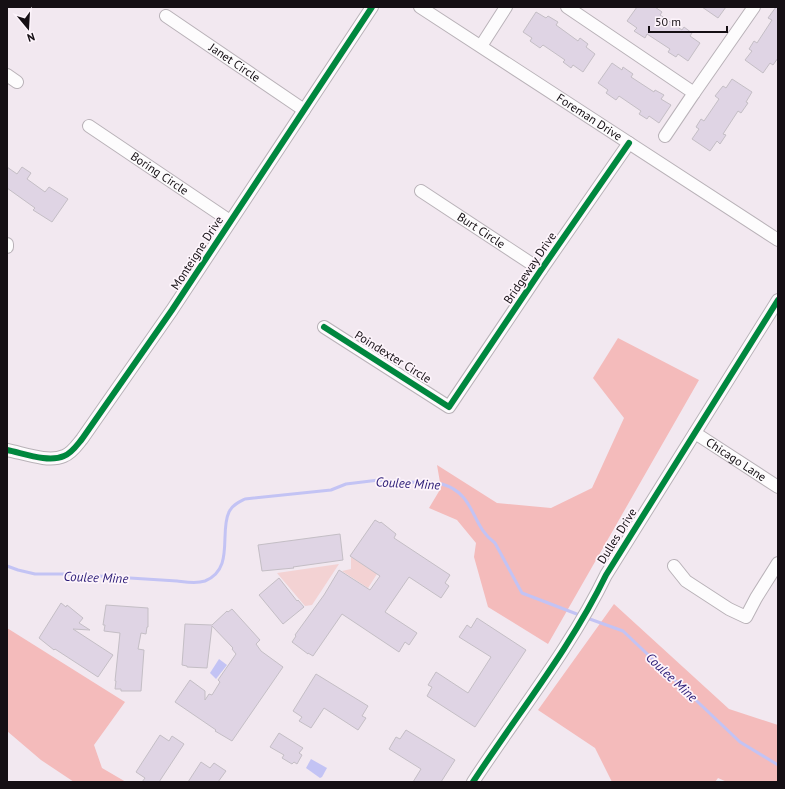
<svg xmlns="http://www.w3.org/2000/svg" width="785" height="789" font-family="'PT Sans',sans-serif">
  <rect width="100%" height="100%" fill="#f2e8f0"/>
  <g fill="#f3d2d3">
    <path d="M 351,557 L 377,574 L 368,588 L 342,571 L 351,569 Z"/>
    <path d="M 339,564 L 312,605 L 305,606 L 277,573 Z"/>
  </g>
  <g fill="#f4bbbb">
    <path d="M 618,338 L 699,380 L 548,644 L 488,607 L 474,557 L 476,543 L 457,520 L 429,508 L 441,488 L 437,465 L 497,503 L 551,508 L 592,488 L 624,418 L 593,378 Z"/>
    <path d="M 614,604 L 729,709 L 778,725 L 778,782 L 727,782 L 718,778 L 715,782 L 612,782 L 595,748 L 538,710 Z"/>
    <path d="M 7,628 L 125,702 L 94,745 L 102,768 L 126,782 L 74,782 L 41,760 L 7,731 Z"/>
  </g>
  <g fill="#c3c3f4">
    <path d="M 219,659 L 227,665 L 216,679 L 210,673 Z"/>
    <path d="M 311,759 L 327,768 L 322,777 L 320,778 L 306,768 Z"/>
  </g>
  <g fill="none" stroke-linecap="round" stroke-linejoin="round">
    <g stroke="#c3c3f4" stroke-width="3">
      <path d="M 7,566 L 18,570 L 35,574 L 67,574 L 177,581 C 186,582 196,584 205,581 C 235,569 219,532 229,512 C 232,505 239,502 245,499 L 331,490 L 346,484 L 379,480 L 442,484 C 476,494 470,525 495,543 L 522,593 L 582,616"/>
      <path d="M 587,618 L 623,631 L 740,742 L 778,765"/>
    </g>
  </g>
  <g fill="#dfd4e4" stroke="#c4bec5">
    <path d="M 637,7 L 655,7 L 662,12 L 660,15 L 682,30 L 684,27 L 692,33 L 690,36 L 700,43 L 688,61 L 678,54 L 676,57 L 668,52 L 670,49 L 647,34 L 645,38 L 634,31 L 637,28 L 627,21 Z"/>
    <path d="M 702,7 L 726,7 L 718,18 Z"/>
    <path d="M 776,7 L 778,7 L 778,58 L 773,65 L 770,63 L 763,73 L 745,60 L 752,51 L 749,49 L 754,41 L 757,43 L 772,20 L 768,18 Z"/>
    <path d="M 536,12 L 546,18 L 548,16 L 558,22 L 556,25 L 578,41 L 580,38 L 588,44 L 586,47 L 595,54 L 583,72 L 573,65 L 571,68 L 563,62 L 565,60 L 543,45 L 540,48 L 530,41 L 532,38 L 523,32 Z"/>
    <path d="M 612,63 L 622,70 L 623,67 L 633,74 L 631,77 L 654,92 L 655,90 L 664,95 L 661,99 L 671,105 L 659,123 L 649,116 L 647,119 L 639,114 L 641,111 L 619,96 L 616,100 L 606,93 L 608,90 L 598,83 Z"/>
    <path d="M 732,79 L 752,92 L 746,102 L 748,103 L 741,113 L 738,111 L 723,134 L 726,135 L 720,144 L 717,141 L 710,151 L 692,139 L 699,129 L 696,127 L 701,119 L 704,121 L 719,99 L 715,96 L 723,86 L 726,88 Z"/>
    <path d="M 7,167 L 17,174 L 22,167 L 31,173 L 27,179 L 45,192 L 49,187 L 68,199 L 52,222 L 33,210 L 35,208 L 7,188 Z"/>
    <path d="M 375,520 L 380,523 L 381,522 L 396,534 L 394,538 L 450,575 L 445,583 L 449,586 L 441,598 L 409,577 L 385,612 L 417,633 L 409,645 L 405,642 L 399,652 L 342,614 L 313,656 L 308,653 L 308,654 L 292,642 L 296,636 L 295,635 L 324,595 L 339,570 L 370,590 L 380,576 L 350,556 Z"/>
    <path d="M 340,534 L 343,560 L 293,567 L 294,568 L 283,569 L 262,571 L 258,545 Z"/>
    <path d="M 279,578 L 297,601 L 298,600 L 304,607 L 283,624 L 259,595 Z"/>
    <path d="M 61,603 L 66,607 L 67,605 L 83,618 L 79,623 L 90,630 L 73,629 L 113,655 L 98,677 L 55,649 L 54,650 L 39,638 Z"/>
    <path d="M 106,605 L 148,608 L 148,627 L 147,627 L 146,634 L 141,633 L 138,649 L 144,650 L 141,691 L 121,691 L 121,689 L 115,689 L 116,681 L 115,681 L 120,633 L 104,631 L 105,625 L 103,625 Z"/>
    <path d="M 232,609 L 260,640 L 256,644 L 261,651 L 283,667 L 232,741 L 215,731 L 216,730 L 175,702 L 190,680 L 205,691 L 205,700 L 209,694 L 212,695 L 220,682 L 218,680 L 236,654 L 232,649 L 233,648 L 212,626 L 207,668 L 187,667 L 187,666 L 182,665 L 185,624 L 212,625 L 227,611 L 228,612 Z"/>
    <path d="M 477,618 L 526,650 L 475,727 L 427,696 L 432,687 L 428,685 L 436,672 L 468,693 L 491,657 L 459,637 L 467,625 L 471,628 Z"/>
    <path d="M 316,674 L 368,706 L 362,716 L 366,718 L 358,730 L 324,708 L 311,728 L 299,721 L 302,717 L 293,711 Z"/>
    <path d="M 406,730 L 455,760 L 441,782 L 413,782 L 421,769 L 389,749 L 396,737 L 400,739 Z"/>
    <path d="M 279,733 L 303,748 L 299,753 L 302,755 L 297,764 L 294,762 L 292,764 L 282,758 L 284,755 L 270,747 Z"/>
    <path d="M 160,735 L 169,741 L 172,736 L 184,744 L 159,782 L 142,782 L 145,778 L 136,772 Z"/>
    <path d="M 201,762 L 210,768 L 214,763 L 226,771 L 218,782 L 188,782 Z"/>
  </g>
  <g fill="none" stroke-linecap="round" stroke-linejoin="round">
    <g stroke="#b9b2b8" stroke-width="14">
      <g id="minor">
        <path id="s1" d="M 420,7 L 778,240"/>
        <path d="M 567,7 L 694,93 L 754,7"/>
        <path id="s2" d="M 166,16 L 304,110"/>
        <path d="M 481,46 L 506,7"/>
        <path d="M 7,75 L 17,82"/>
        <path id="s3" d="M 89,126 L 230,221"/>
        <path d="M 665,136 L 694,93"/>
        <path id="s4" d="M 421,191 L 541,270"/>
        <path d="M 7,244 L 7,247"/>
        <path d="M 324,327 L 449,407 L 541,270 L 629,143"/>
        <path id="s5" d="M 695,433 L 778,487"/>
        <path d="M 7,450 C 23,453 48,463 64,456 C 72,453 77,445 82,439 L 172,310 L 372,7"/>
        <path d="M 674,566 L 686,581 L 729,609 L 746,617 L 756,598 L 778,563"/>
        <path d="M 473,782 C 518,713 570,649 606,575 L 778,300"/>
      </g>
    </g>
    <use href="#minor" stroke="#fdfcfd" stroke-width="12"/>
    <g stroke="#fdf4fb" stroke-width="8">
      <g id="cycleway">
        <path d="M 324,327 L 449,407 L 541,270 L 629,143"/>
        <path d="M 7,450 C 23,453 48,463 64,456 C 72,453 77,445 82,439 L 172,310 L 372,7"/>
        <path d="M 473,782 C 518,713 570,649 606,575 L 778,300"/>
      </g>
    </g>
    <use href="#cycleway" stroke="#00873e" stroke-width="6"/>
  </g>
  <g text-anchor="middle" stroke-width="3.5" stroke-linejoin="round" paint-order="stroke">
    <g font-size="12" fill="#150f14" stroke="#fdf4fb">
      <text dy="4" stroke="none"><textPath href="#s2" startOffset="83">Janet Circle</textPath></text>
      <text dy="4" stroke="none"><textPath href="#s1" startOffset="202">Foreman Drive</textPath></text>
      <text dy="4" stroke="none"><textPath href="#s3" startOffset="85">Boring Circle</textPath></text>
      <text dy="4" stroke="none"><textPath href="#s4" startOffset="72">Burt Circle</textPath></text>
      <text transform="translate(197 253) rotate(-57)" y="4">Monteigne Drive</text>
      <text transform="translate(530 268) rotate(-56)" y="4">Bridgeway Drive</text>
      <text transform="translate(393 357) rotate(32)" y="4">Poindexter Circle</text>
      <text dy="4" stroke="none"><textPath href="#s5" startOffset="49">Chicago Lane</textPath></text>
      <text transform="translate(617 536) rotate(-58)" y="4">Dulles Drive</text>
    </g>
    <g font-size="13" font-style="italic" fill="#2a1b76" stroke="#fdf4fb">
      <text transform="translate(408 483) rotate(3)" y="5">Coulee Mine</text>
      <text transform="translate(96 577) rotate(2)" y="5">Coulee Mine</text>
      <text transform="translate(672 677) rotate(43)" y="5">Coulee Mine</text>
    </g>
  </g>
  <rect width="785" height="789" fill="none" stroke="#150f14" stroke-width="16"/>
  <g transform="translate(28 28) rotate(162)" stroke="#fdf4fb" stroke-width="3" paint-order="stroke">
  <path d="M0-3L7 15L0 10L-7 15Z" fill="#150f14"/>
  <text y="-6" font-size="11" font-weight="bold" text-anchor="middle" fill="#150f14">N</text>
  </g>
  <path d="M649 26v6h78v-6" fill="none" stroke="#150f14" stroke-width="2"/>
  <text x="655" y="26" font-size="12" fill="#150f14" stroke="#fdf4fb" stroke-width="3" paint-order="stroke">50 m</text>
</svg>
